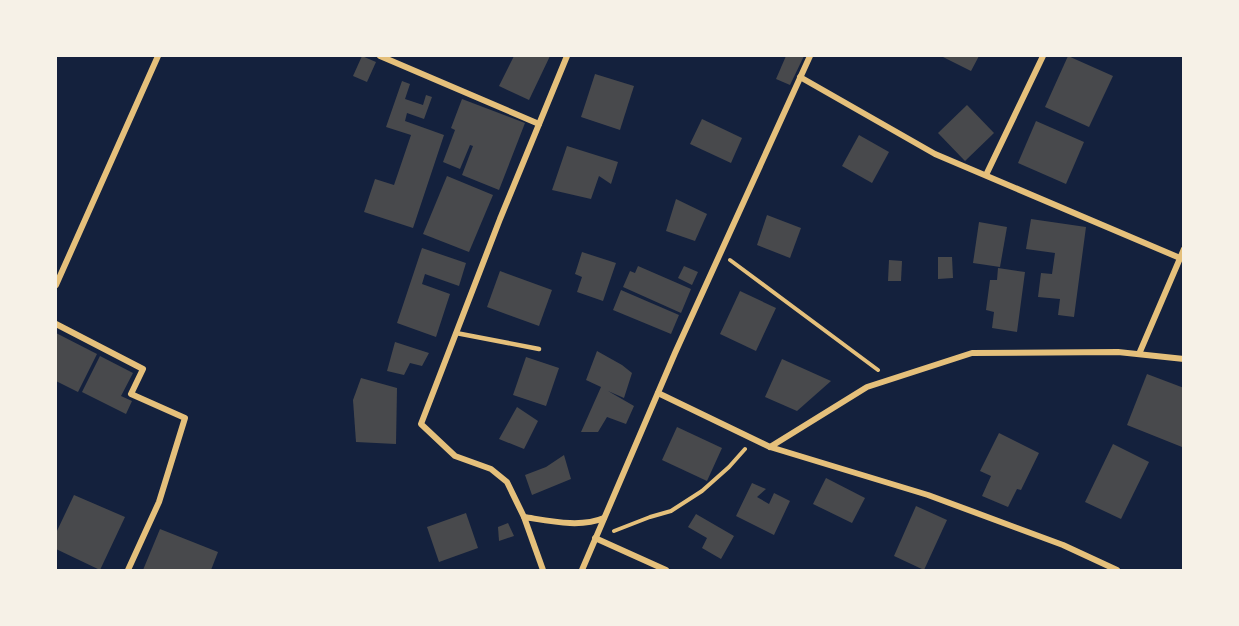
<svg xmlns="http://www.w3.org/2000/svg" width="1239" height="626" font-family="'Noto Serif',serif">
  <rect width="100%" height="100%" fill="#14213d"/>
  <g fill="#48494c">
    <path d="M 362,56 L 376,62 L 367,82 L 353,76 Z"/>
    <path d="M 514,56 L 550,56 L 529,100 L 499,86 Z"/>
    <path d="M 786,56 L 804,56 L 790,85 L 776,79 Z"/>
    <path d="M 941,56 L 979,56 L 971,71 Z"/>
    <path d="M 1068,56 L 1113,76 L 1089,127 L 1045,107 Z"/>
    <path d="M 595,74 L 634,86 L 620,130 L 581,117 Z"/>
    <path d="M 402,81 L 410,84 L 405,99 L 423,105 L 426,95 L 432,97 L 424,119 L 407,113 L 405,121 L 444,135 L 413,228 L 364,212 L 375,179 L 394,185 L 411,135 L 386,127 Z"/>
    <path d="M 462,99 L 525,123 L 499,190 L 462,175 L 473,146 L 470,145 L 460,169 L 443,162 L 455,130 L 451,128 Z"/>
    <path d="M 967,105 L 994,133 L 965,161 L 938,133 Z"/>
    <path d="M 702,119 L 742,138 L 731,163 L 690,144 Z"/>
    <path d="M 1036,121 L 1084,142 L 1066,184 L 1018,163 Z"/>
    <path d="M 859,135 L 889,152 L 872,183 L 842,166 Z"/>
    <path d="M 567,146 L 618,162 L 611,184 L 599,176 L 591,199 L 552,190 Z"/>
    <path d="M 447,176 L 493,195 L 469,252 L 423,234 Z"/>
    <path d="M 676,199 L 707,214 L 695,241 L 666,231 Z"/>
    <path d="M 767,215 L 801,228 L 790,258 L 757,245 Z"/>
    <path d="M 1031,219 L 1086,227 L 1074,317 L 1058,315 L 1060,299 L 1038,297 L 1041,273 L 1052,274 L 1055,253 L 1026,249 Z"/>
    <path d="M 979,222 L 1007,227 L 1000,267 L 973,263 Z"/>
    <path d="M 422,248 L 466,263 L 459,286 L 425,274 L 422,284 L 450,294 L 436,337 L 397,323 Z"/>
    <path d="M 582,252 L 616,263 L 603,301 L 577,292 L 582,277 L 575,274 Z"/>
    <path d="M 938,257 L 952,257 L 953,278 L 938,279 Z"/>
    <path d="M 889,260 L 902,261 L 901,281 L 888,281 Z"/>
    <path d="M 638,266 L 691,289 L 681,313 L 623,287 L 630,271 L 635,273 Z"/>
    <path d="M 684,266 L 698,272 L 692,285 L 678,278 Z"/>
    <path d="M 998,268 L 1025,272 L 1017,332 L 992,328 L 994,312 L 986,310 L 990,280 L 997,280 Z"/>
    <path d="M 500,271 L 552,290 L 539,326 L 487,307 Z"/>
    <path d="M 621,290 L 679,315 L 671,334 L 613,310 Z"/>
    <path d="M 740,291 L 776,308 L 756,351 L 720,334 Z"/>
    <path d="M 56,333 L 97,354 L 78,392 L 56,381 Z"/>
    <path d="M 395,342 L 429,353 L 422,366 L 410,363 L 404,375 L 387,371 Z"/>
    <path d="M 597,351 L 622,365 L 632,373 L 624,398 L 608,391 L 634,406 L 626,424 L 607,417 L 598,432 L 581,432 L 601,387 L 586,380 Z"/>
    <path d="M 100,356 L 133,373 L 121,396 L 132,401 L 126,414 L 82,392 Z"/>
    <path d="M 526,357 L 559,368 L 546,406 L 513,395 Z"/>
    <path d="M 782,359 L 831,381 L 797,411 L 765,397 Z"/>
    <path d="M 1147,374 L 1184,388 L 1184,442 L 1182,447 L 1127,425 Z"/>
    <path d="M 361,378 L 397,388 L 396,444 L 356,442 L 353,400 Z"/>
    <path d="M 517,407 L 538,421 L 524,449 L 499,439 Z"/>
    <path d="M 677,427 L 722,448 L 707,481 L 662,460 Z"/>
    <path d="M 999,433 L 1039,453 L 1021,490 L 1017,489 L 1008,507 L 982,496 L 991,476 L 980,471 Z"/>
    <path d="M 1113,444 L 1149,462 L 1121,519 L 1085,502 Z"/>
    <path d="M 564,455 L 571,479 L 532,495 L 525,475 L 546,467 Z"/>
    <path d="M 826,478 L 865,498 L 852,523 L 813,504 Z"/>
    <path d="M 752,483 L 766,489 L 757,497 L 769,504 L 774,493 L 790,501 L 774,535 L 736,516 Z"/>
    <path d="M 74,495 L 125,517 L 100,570 L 56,549 L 56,533 Z"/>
    <path d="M 916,506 L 947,520 L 924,570 L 894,556 Z"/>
    <path d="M 466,513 L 478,548 L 439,562 L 427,527 Z"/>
    <path d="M 696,514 L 734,536 L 721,559 L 702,548 L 707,538 L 688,527 Z"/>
    <path d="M 508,523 L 514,536 L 499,541 L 498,527 Z"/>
    <path d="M 160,529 L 218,552 L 211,570 L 143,570 Z"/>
  </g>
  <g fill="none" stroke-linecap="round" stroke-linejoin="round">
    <g stroke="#e5c07b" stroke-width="4">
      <path d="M 730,260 L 878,370"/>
      <path d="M 614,531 L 650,517 L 671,511 L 702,491 L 729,467 L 745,449"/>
    </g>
    <path stroke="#e5c07b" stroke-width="4.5" d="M 456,333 L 539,349"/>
    <g stroke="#e5c07b" stroke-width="6">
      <path d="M 380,56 L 539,124"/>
      <path d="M 567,56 L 500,219 L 421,424 L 455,456 L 491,469 L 507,482 L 524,517 C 550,521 580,528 604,518"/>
      <path d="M 800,77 L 935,154 L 1180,258"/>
      <path d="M 986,175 L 1043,56"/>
      <path d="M 56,285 L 158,56"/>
      <path d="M 56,324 L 143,369 L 131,394 L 185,418 L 159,502 L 128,570"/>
      <path d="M 1139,354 L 1184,249"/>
      <path d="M 658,393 L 770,447 L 928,495 L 1063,545 L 1117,570"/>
      <path d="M 770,447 L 867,387 L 972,353 L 1118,352 L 1184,359"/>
      <path d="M 524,517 L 543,570"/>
      <path d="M 595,538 L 666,570"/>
      <path d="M 582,570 L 675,353 L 810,56"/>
    </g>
  </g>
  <rect width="1239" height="626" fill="none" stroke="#f6f1e7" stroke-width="114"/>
</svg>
